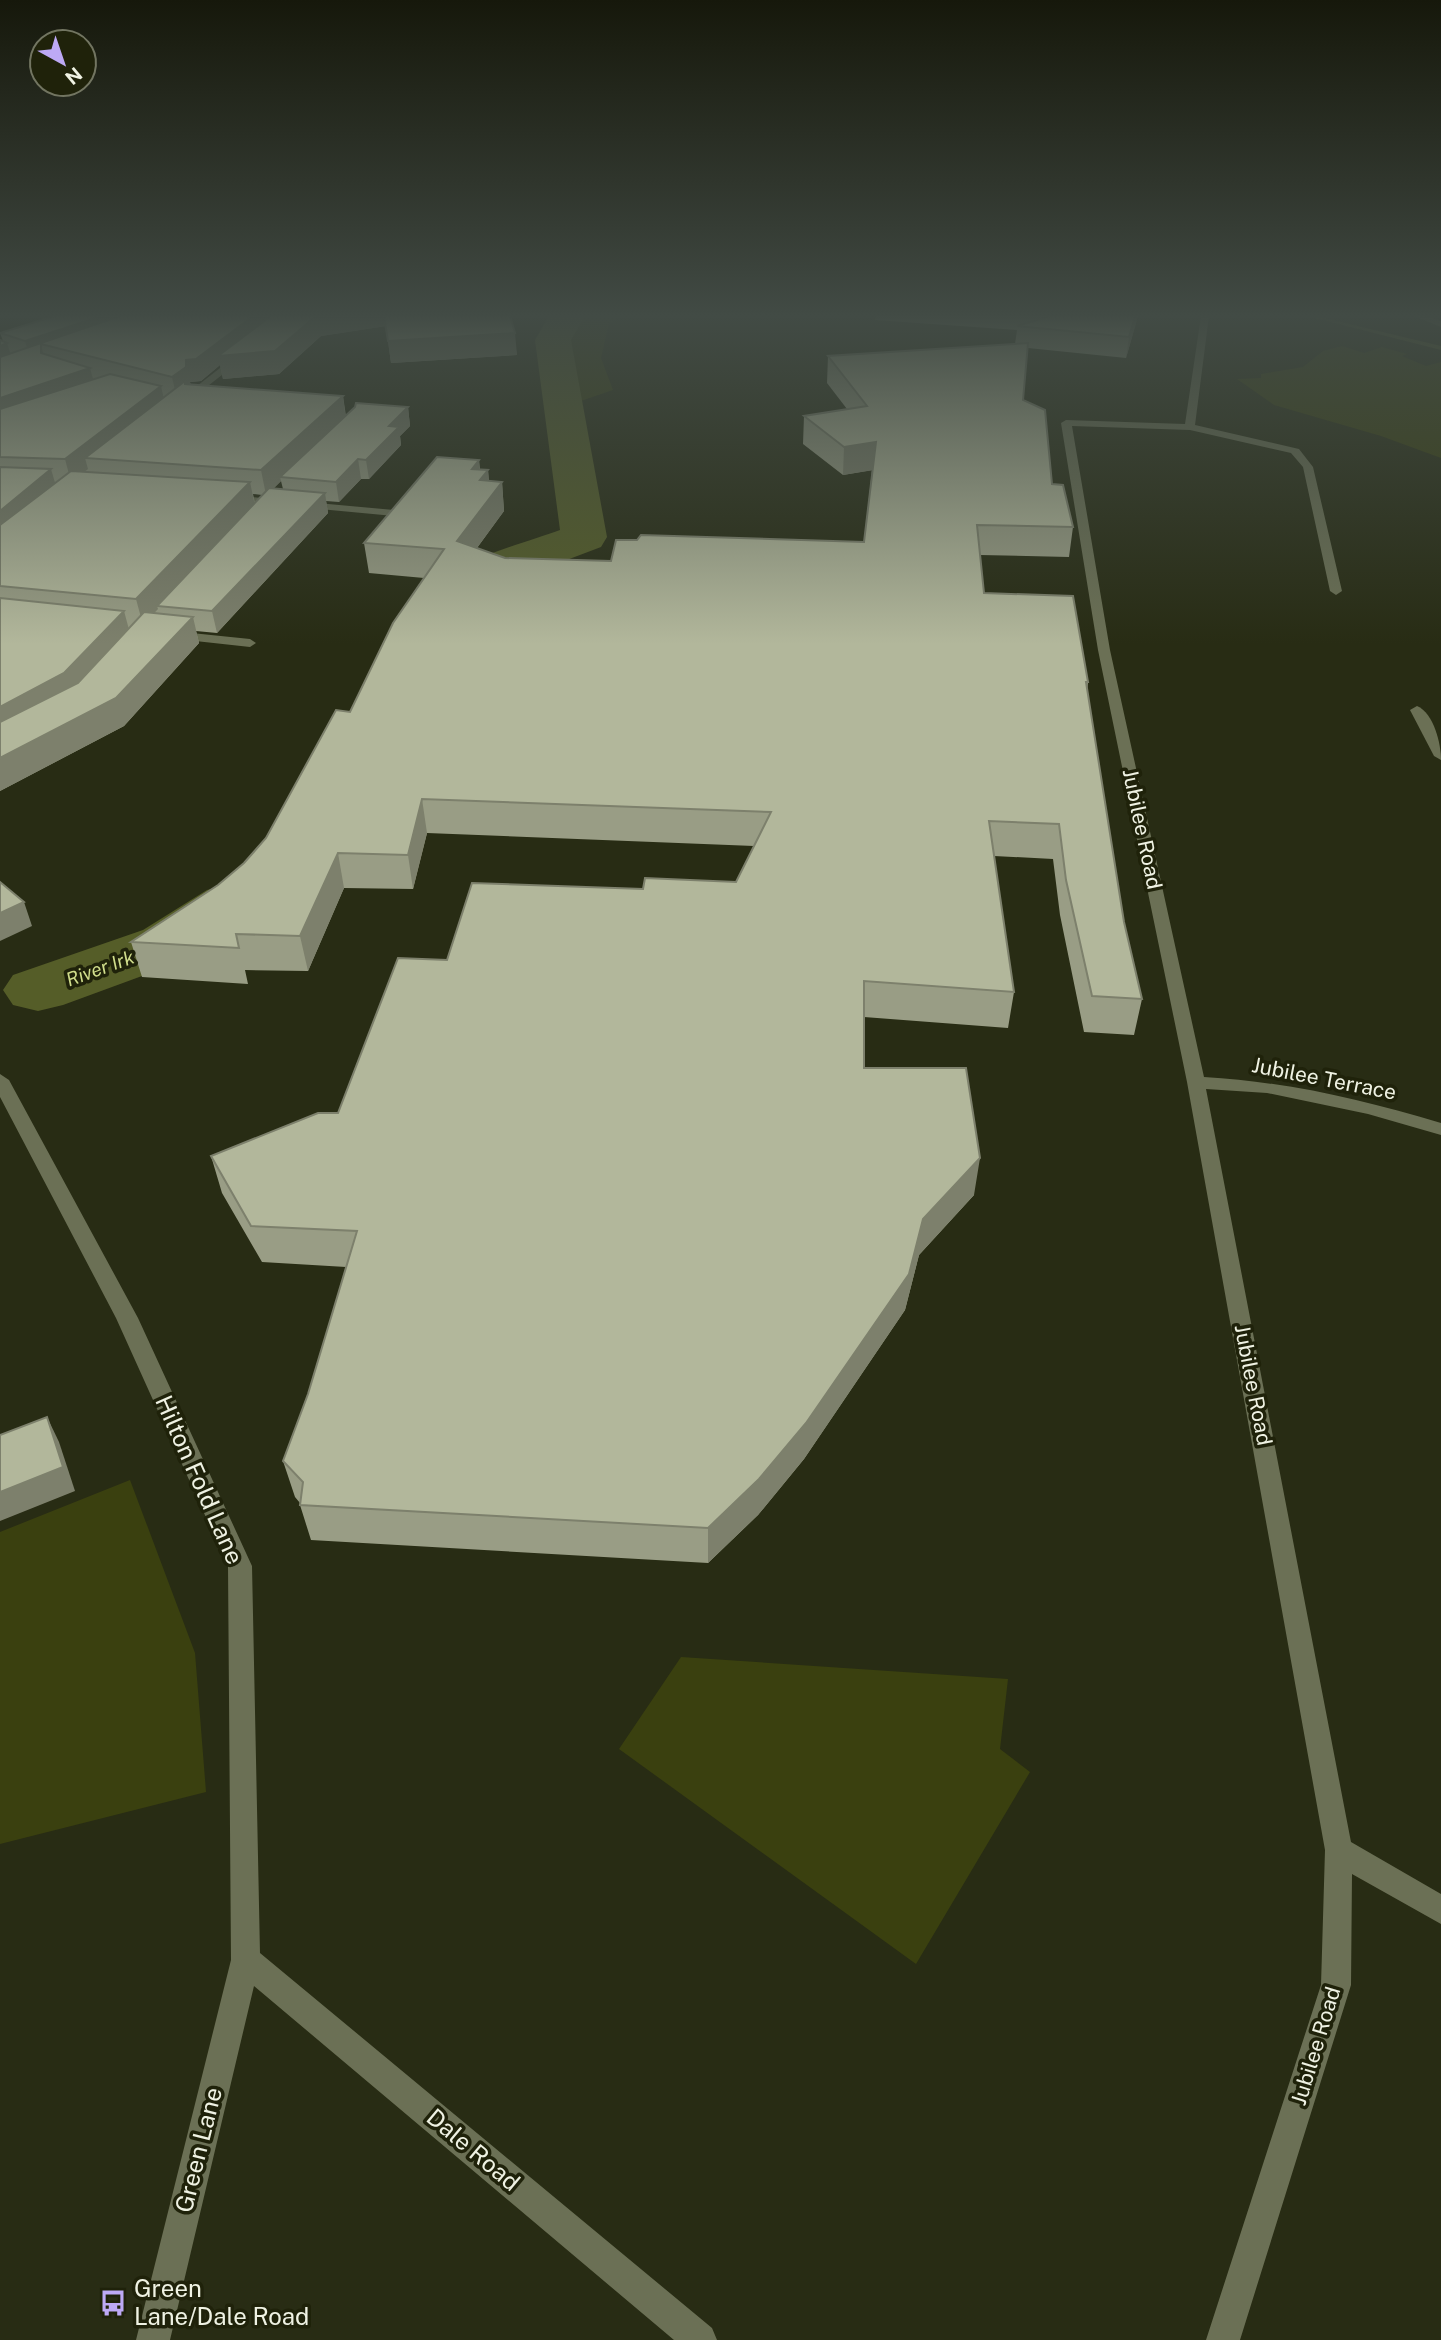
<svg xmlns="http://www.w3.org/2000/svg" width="1441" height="2340" font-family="'Public Sans',sans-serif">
  <rect width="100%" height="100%" fill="#282c14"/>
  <g fill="#3a400f">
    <path d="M 559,316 L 622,316 L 609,323 L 601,358 L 613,390 L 575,403 L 566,364 L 547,335 Z"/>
    <path d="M 1342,346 L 1364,353 L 1382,347 L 1407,354 L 1402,356 L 1426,366 L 1441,362 L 1441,458 L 1381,436 L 1274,405 L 1237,379 L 1261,378 L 1261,374 L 1303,367 L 1323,351 Z"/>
    <path d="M 130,1480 L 195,1653 L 206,1792 L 0,1844 L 0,1532 Z"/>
    <path d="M 681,1657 L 1008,1679 L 1000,1749 L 1030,1772 L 916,1964 L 619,1749 Z"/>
  </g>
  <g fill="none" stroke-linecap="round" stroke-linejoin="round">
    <path fill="#555d28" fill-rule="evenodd" d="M 1307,316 L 1316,316 L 1441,346 L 1441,350 Z"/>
    <g fill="#555d28" fill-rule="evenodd">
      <path d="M 549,316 L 585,316 L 571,340 L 607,537 L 601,547 L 477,594 L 449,616 L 431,620 L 413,616 L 406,605 C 432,567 516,546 560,530 L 535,340 Z"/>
      <path d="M 230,884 L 253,890 L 263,904 L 253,918 L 191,958 L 63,1005 L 38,1011 L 13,1005 L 3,990 L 13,975 L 143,930 L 207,890 Z"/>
    </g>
    <g fill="#6b7055" fill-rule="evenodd">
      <path d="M 1201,316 L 1209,316 L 1195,425 L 1299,449 L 1313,467 L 1342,591 L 1336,595 L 1330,591 L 1303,467 L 1291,453 L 1190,430 L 1072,426 L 1110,650 L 1204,1077 C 1288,1082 1360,1099 1441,1123 L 1441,1135 L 1368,1114 L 1267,1093 L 1206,1089 L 1351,1842 L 1441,1894 L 1441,1924 L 1352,1874 L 1351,1985 L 1240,2340 L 1206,2340 L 1321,1985 L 1325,1850 L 1187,1082 L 1098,650 L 1061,423 L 1066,420 L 1185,424 Z"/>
      <path d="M 238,354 L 246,356 L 185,404 L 179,404 L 179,400 Z"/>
      <path d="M 228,495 L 394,510 L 400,513 L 394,516 L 224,500 L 223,498 Z"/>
      <path d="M 172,631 L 250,639 L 256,643 L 250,647 L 168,638 L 166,635 Z"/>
      <path d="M 1417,706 C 1434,713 1441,744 1441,760 L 1434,756 L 1410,710 Z"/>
      <path d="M 0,1074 L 9,1080 L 138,1318 L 252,1566 L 260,1953 L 712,2328 L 717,2340 L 674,2340 L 254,1986 L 170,2340 L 136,2340 L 231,1960 L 228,1566 L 116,1318 L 0,1097 Z"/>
    </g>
    <path fill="#6b7055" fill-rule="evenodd" d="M 1414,316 L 1426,316 L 1441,321 L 1441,327 Z"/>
  </g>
  <g fill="#999d85" fill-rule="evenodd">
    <path d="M 55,316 L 510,316 L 517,355 L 391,363 L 386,326 L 321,336 L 279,374 L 223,379 L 220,365 L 201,381 L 190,382 L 191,385 L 343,396 L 346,416 L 408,407 L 410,426 L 400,436 L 401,445 L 369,479 L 361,479 L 339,502 L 326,501 L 328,513 L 217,633 L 196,631 L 199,643 L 124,726 L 0,791 L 0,340 L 3,341 L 0,333 ZM 281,481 L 283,489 L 274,488 ZM 253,494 L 262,495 L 255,503 Z"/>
    <path d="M 876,316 L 1138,316 L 1126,358 L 1028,348 L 1023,400 L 1052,484 L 1073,527 L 1069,557 L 980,555 L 984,593 L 1088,682 L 1087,691 L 1124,922 L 1142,999 L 1134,1035 L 1084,1032 L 1060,915 L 1053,859 L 994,856 L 1014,992 L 1008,1028 L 864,1017 L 864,1068 L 974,1195 L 919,1255 L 905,1310 L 804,1459 L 758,1515 L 708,1563 L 311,1540 L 300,1505 L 300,1503 L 295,1497 L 283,1461 L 308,1394 L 346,1267 L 262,1262 L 222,1193 L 211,1156 L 338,1113 L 447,960 L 643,889 L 736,882 L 754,846 L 427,833 L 413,889 L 344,888 L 308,971 L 245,970 L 248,984 L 142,977 L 131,942 L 218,885 L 244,863 L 266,838 L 350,712 L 424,578 L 369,573 L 364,543 L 479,460 L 480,469 L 488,470 L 489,481 L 502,482 L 504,511 L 477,548 L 505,558 L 611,561 L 864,542 L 872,470 L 843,475 L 803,444 L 804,416 L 847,409 L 827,383 L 828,356 L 1015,344 L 1017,330 L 875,320 Z"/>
  </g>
  <g fill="#7d806c">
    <path d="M 102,316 L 110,316 L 113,331 L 41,344 L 46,366 L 30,359 L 25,341 Z"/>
    <path d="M 195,316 L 289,316 L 265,318 L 267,329 L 316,316 L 384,316 L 386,326 L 321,336 L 279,374 L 223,379 L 220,365 L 201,381 L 190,382 L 191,389 L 177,399 L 172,377 L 186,360 Z"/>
    <path d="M 1135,316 L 1138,316 L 1126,358 L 1129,337 Z"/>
    <path d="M 515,333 L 517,355 L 391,363 L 388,341 Z"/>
    <path d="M 7,343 L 14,365 L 0,370 L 0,346 Z"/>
    <path d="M 90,368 L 96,390 L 0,423 L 0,398 Z"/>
    <path d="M 161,386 L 166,408 L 85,458 L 88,469 L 71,482 L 65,459 Z"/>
    <path d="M 343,396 L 346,421 L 280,477 L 281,481 L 266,495 L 261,470 Z"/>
    <path d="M 408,407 L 410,426 L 400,436 L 401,445 L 369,479 L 366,460 L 389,426 Z"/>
    <path d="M 876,442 L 874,470 L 843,475 L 844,447 Z"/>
    <path d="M 358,459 L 361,479 L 339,502 L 336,482 Z"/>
    <path d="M 479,460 L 480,479 L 488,470 L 490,497 L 502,482 L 504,511 L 460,571 L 457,541 L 472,469 Z"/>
    <path d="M 51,469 L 58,493 L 0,542 L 0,511 Z"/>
    <path d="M 250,482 L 255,506 L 157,606 L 158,609 L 143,625 L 136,599 Z"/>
    <path d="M 325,493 L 328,513 L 217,633 L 212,611 Z"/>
    <path d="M 124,611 L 131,637 L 72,700 L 0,739 L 0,707 Z"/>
    <path d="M 193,617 L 199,643 L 124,726 L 0,791 L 0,758 Z"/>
    <path d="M 422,799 L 427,833 L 413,889 L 408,855 Z"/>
    <path d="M 338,853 L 344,888 L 308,971 L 300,936 Z"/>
    <path d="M 24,902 L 32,926 L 0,941 L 0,913 Z"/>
    <path d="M 980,1158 L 974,1195 L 919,1255 L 905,1310 L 804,1459 L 758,1515 L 708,1563 L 708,1528 L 923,1219 Z"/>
    <path d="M 47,1417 L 59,1442 L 75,1491 L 0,1521 L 0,1492 Z"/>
  </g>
  <g fill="#b2b79b" stroke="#7d806c" stroke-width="2">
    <path d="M 55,316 L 102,316 L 25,341 L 0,333 Z"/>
    <path d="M 120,316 L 253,316 L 196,359 L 186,360 L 186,367 L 172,377 L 41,344 L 41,353 L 90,368 L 0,398 L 0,357 Z"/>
    <path d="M 271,316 L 316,316 L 275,351 L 218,356 Z"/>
    <path d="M 384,316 L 510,316 L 515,333 L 388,341 Z"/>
    <path d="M 1050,316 L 1135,316 L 1129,337 L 1017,326 Z"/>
    <path d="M 0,340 L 7,343 L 0,346 Z"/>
    <path d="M 1028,343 L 1023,400 L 1045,410 L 1052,484 L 1063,485 L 1073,527 L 977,525 L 984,593 L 1073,596 L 1088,682 L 1086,682 L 1124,922 L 1142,999 L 1092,996 L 1066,880 L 1059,824 L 989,821 L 1014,992 L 864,981 L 864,1068 L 966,1068 L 980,1158 L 923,1219 L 909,1274 L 806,1423 L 759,1479 L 708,1528 L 300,1505 L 303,1482 L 283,1461 L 308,1394 L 357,1231 L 251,1226 L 211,1156 L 318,1113 L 338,1113 L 398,958 L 447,960 L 472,883 L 643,889 L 645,878 L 736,882 L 771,812 L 422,799 L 408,855 L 338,853 L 300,936 L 236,934 L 239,948 L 131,942 L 218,885 L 244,863 L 266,838 L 336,710 L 350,712 L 393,623 L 444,549 L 364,543 L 437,457 L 479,460 L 472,469 L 488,470 L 480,480 L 502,482 L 457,541 L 505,558 L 611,561 L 616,540 L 637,540 L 641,535 L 864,542 L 876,442 L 844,447 L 804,416 L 867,406 L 828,356 Z"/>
    <path d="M 110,374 L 161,386 L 65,459 L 0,457 L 0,409 Z"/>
    <path d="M 185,381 L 185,384 L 343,396 L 261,470 L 85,458 Z"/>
    <path d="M 356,403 L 408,407 L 389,426 L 399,427 L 366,460 L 358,459 L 336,482 L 280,477 L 355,407 Z"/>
    <path d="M 0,467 L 51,469 L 0,511 Z"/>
    <path d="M 71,471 L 250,482 L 136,599 L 0,586 L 0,525 Z"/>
    <path d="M 269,488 L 325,493 L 212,611 L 157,606 Z"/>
    <path d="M 0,598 L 124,611 L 64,673 L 0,707 Z"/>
    <path d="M 144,612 L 193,617 L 116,698 L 0,758 L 0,722 L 78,683 Z"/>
    <path d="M 0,882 L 24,902 L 0,913 Z"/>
    <path d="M 47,1417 L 63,1467 L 0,1492 L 0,1435 Z"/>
  </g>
  <linearGradient id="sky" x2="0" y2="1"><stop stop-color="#16180b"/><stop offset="0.49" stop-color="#424b45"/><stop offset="1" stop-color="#424b45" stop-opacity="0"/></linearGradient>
  <rect width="1441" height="644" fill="url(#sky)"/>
  <defs>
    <g id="bus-bare" transform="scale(2.1)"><path d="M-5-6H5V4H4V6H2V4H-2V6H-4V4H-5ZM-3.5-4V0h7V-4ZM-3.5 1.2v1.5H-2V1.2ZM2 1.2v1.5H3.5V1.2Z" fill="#bda9f5" stroke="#1f220a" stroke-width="2.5" paint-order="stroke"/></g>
  </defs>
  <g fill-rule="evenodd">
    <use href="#bus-bare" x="113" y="2303"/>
  </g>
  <g text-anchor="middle" stroke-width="7" stroke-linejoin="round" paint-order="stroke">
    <g font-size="19" font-style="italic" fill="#d0dd8b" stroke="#1f220a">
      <text transform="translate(100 968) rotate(-20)" y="7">River Irk</text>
    </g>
    <g font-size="21" fill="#eff2e3" stroke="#1f220a">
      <text transform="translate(1142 829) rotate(78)" y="7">Jubilee Road</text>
      <text transform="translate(1324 1079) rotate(11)" y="7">Jubilee Terrace</text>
      <text transform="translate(1253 1385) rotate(79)" y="7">Jubilee Road</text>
      <text transform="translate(1316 2046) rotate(-73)" y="7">Jubilee Road</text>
    </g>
    <g font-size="24" fill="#eff2e3" stroke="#1f220a">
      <text transform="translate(199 1480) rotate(66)" y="8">Hilton Fold Lane</text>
      <text transform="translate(199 2150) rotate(-76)" y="8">Green Lane</text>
      <text transform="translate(473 2150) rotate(40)" y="8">Dale Road</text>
    </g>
    <g font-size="24" fill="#eff2e3" stroke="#1f220a" text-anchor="start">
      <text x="134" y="2297">Green<tspan x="134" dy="28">Lane/Dale Road</tspan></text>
    </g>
  </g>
  <g transform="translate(63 63) rotate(140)"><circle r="33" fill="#1f220a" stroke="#727561" stroke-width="2"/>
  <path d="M0-5L12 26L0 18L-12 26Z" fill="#bda9f5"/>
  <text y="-10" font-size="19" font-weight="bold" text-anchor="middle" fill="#eff2e3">N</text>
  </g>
</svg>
